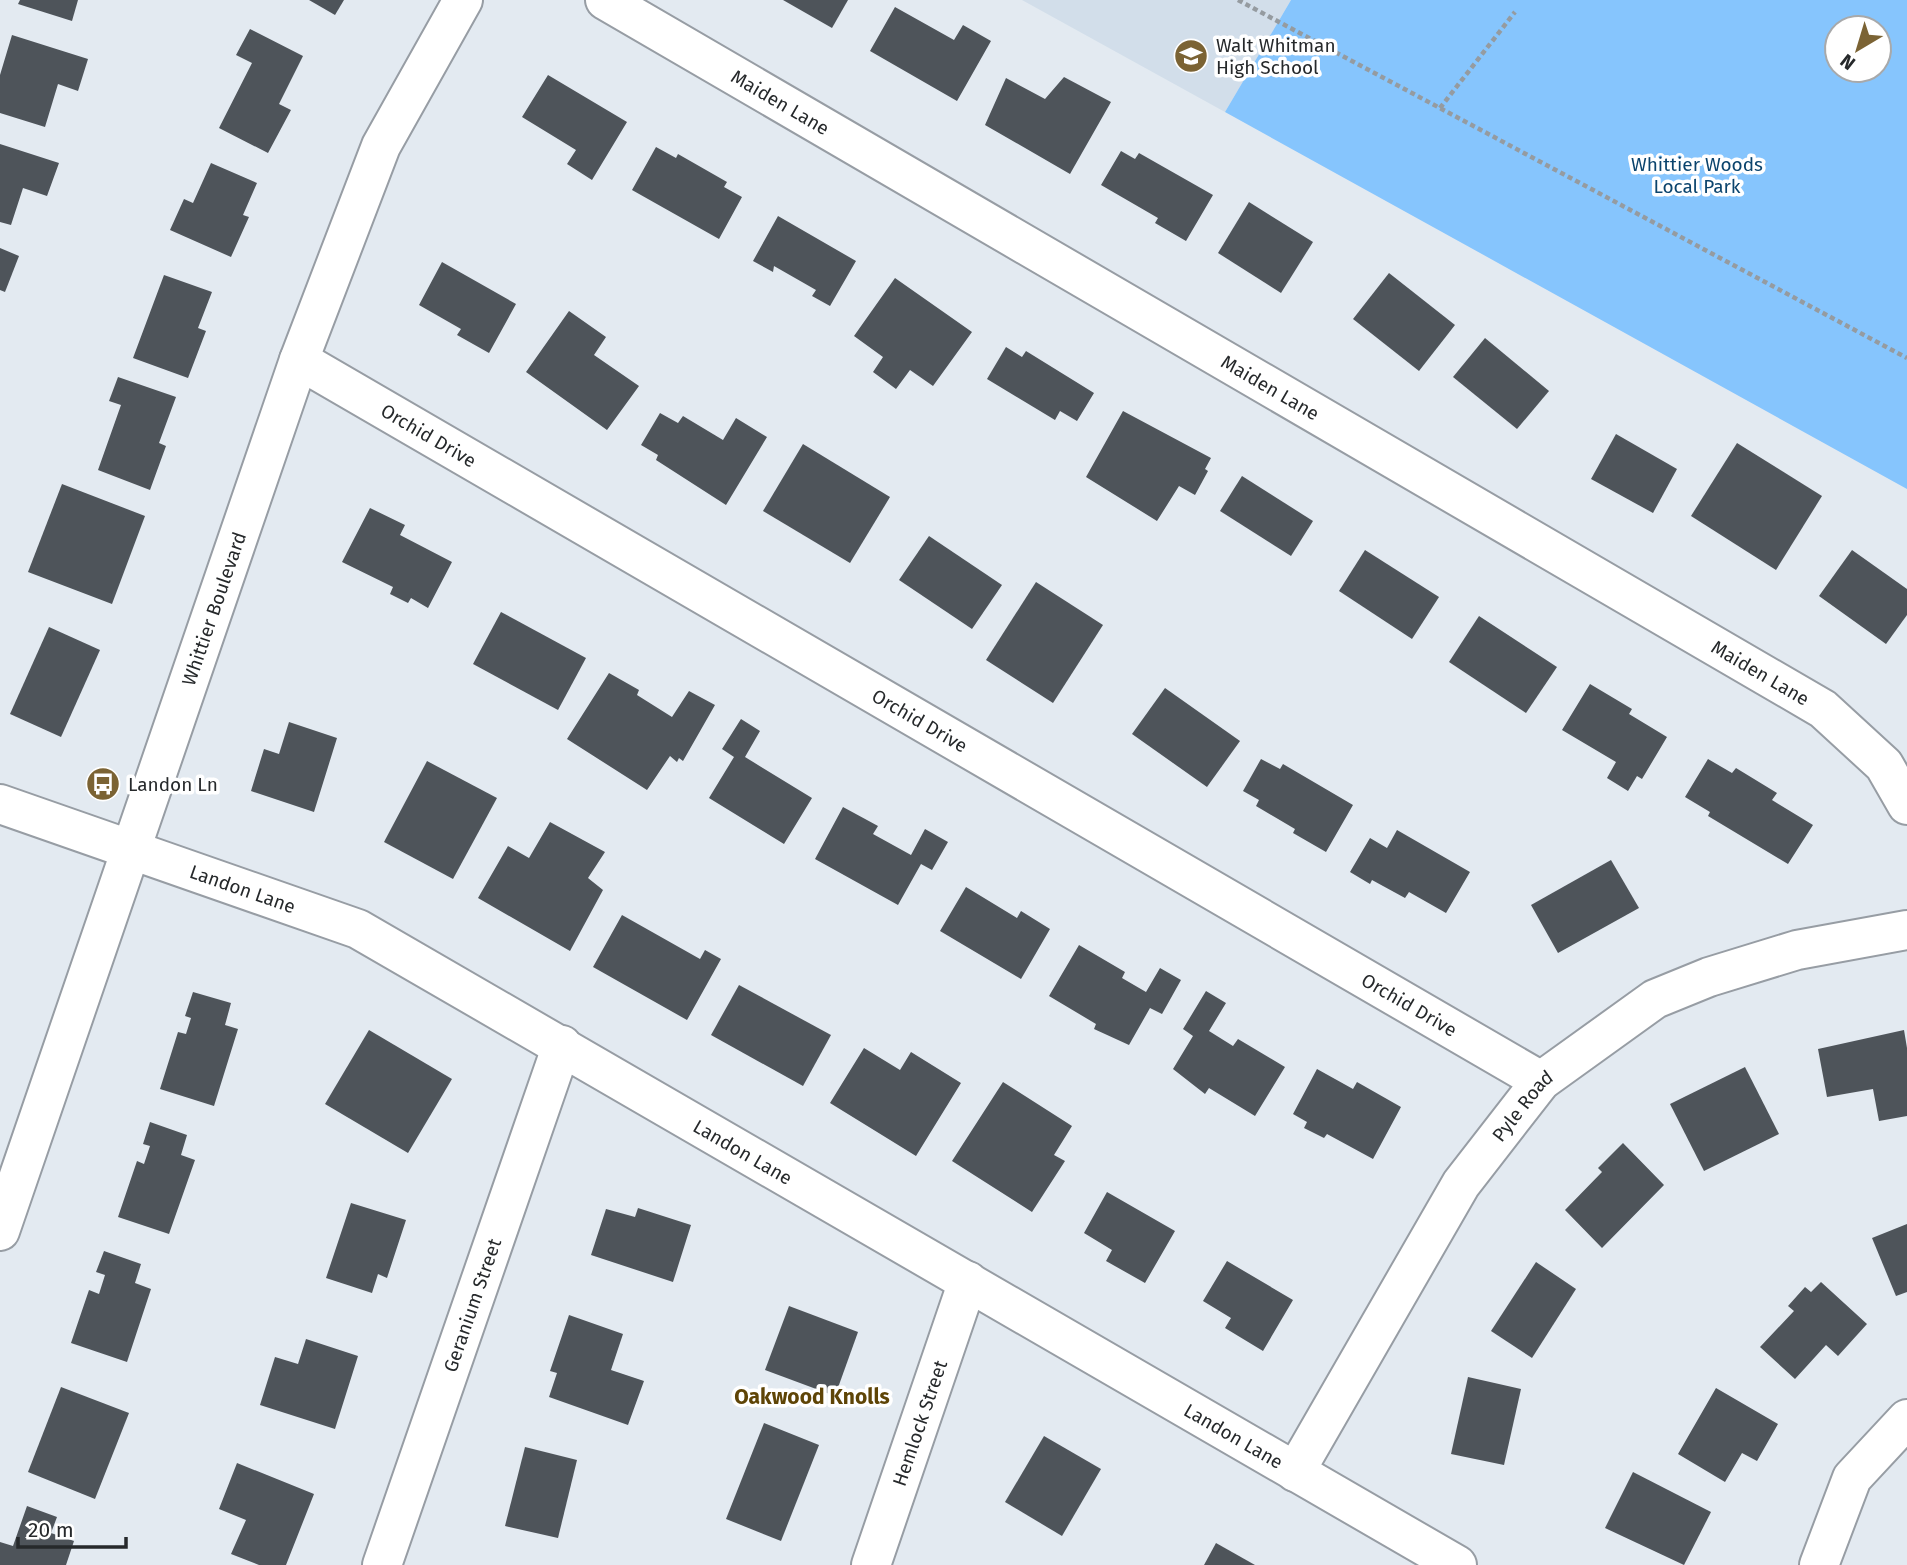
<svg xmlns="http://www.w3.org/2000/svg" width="1907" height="1565" font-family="'Fira Sans',sans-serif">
  <rect width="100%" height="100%" fill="#e3eaf1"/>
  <path fill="#d2deea" d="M 1022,0 L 1291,0 L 1225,112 Z"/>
  <path fill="#86c5fd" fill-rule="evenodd" d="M 1291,0 L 1907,0 L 1907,489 L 1225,112 ZM 1837,28 L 1879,28 L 1879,70 L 1837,70 Z"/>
  <g fill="#4e545a">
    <path d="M 20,0 L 78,0 L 72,21 L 18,4 Z"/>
    <path d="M 309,0 L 344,0 L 335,15 Z"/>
    <path d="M 783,0 L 848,0 L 832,28 Z"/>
    <path d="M 895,7 L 954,40 L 963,25 L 991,41 L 957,101 L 870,51 Z"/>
    <path d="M 250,29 L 303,56 L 279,104 L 291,110 L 268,153 L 219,128 L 252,63 L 236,55 Z"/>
    <path d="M 12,35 L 88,59 L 78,91 L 58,84 L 45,127 L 0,113 L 0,75 Z"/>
    <path d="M 548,75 L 627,122 L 592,180 L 567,164 L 576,150 L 522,117 Z"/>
    <path d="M 1064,77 L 1111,102 L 1070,174 L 985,125 L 1006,78 L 1045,99 Z"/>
    <path d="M 0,144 L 59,163 L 47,196 L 23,188 L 11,225 L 0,222 Z"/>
    <path d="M 656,147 L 676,158 L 678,154 L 727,182 L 724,187 L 742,197 L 719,239 L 632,190 Z"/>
    <path d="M 1121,151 L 1135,159 L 1139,153 L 1213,195 L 1186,241 L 1155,223 L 1158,218 L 1101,185 Z"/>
    <path d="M 211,163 L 257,183 L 243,215 L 249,217 L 231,257 L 170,230 L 184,199 L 193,203 Z"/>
    <path d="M 1249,202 L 1313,242 L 1281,293 L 1218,253 Z"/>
    <path d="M 778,216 L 856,261 L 830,306 L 812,296 L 816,290 L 774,266 L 773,272 L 753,261 Z"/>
    <path d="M 0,248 L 19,256 L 5,292 L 0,290 Z"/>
    <path d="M 442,262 L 516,304 L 489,353 L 457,335 L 461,329 L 419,305 Z"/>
    <path d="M 1389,273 L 1455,325 L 1419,371 L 1353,319 Z"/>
    <path d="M 164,275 L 212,292 L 198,328 L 206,331 L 188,378 L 133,358 Z"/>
    <path d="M 895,278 L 972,332 L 933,386 L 910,370 L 896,389 L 873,372 L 883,357 L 854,336 Z"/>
    <path d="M 569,311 L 606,337 L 594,355 L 639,386 L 607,430 L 526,372 Z"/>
    <path d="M 1485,338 L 1549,391 L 1517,429 L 1453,377 Z"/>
    <path d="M 1006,347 L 1022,357 L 1026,351 L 1094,393 L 1077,421 L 1060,411 L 1055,420 L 987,379 Z"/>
    <path d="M 118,377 L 176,397 L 159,443 L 166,446 L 150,490 L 98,470 L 121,405 L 109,401 Z"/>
    <path d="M 1123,411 L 1211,458 L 1205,469 L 1208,471 L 1195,495 L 1179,486 L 1157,521 L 1086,477 Z"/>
    <path d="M 660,413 L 678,423 L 683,416 L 723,440 L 736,418 L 767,437 L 726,505 L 656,460 L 658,455 L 641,445 Z"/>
    <path d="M 1616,434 L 1677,469 L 1653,513 L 1591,479 Z"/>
    <path d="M 1737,443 L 1822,496 L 1776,570 L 1691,516 Z"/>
    <path d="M 803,444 L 890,497 L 850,563 L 763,511 Z"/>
    <path d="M 1242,476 L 1313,521 L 1291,556 L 1220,511 Z"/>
    <path d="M 62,484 L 145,516 L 112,604 L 28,572 Z"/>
    <path d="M 370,508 L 405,525 L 400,535 L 452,562 L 428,608 L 411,598 L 408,603 L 390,594 L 393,587 L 342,562 Z"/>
    <path d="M 929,536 L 1002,585 L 972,629 L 899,580 Z"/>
    <path d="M 1365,550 L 1439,597 L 1412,639 L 1339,591 Z"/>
    <path d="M 1852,550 L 1907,589 L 1907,615 L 1886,644 L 1819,596 Z"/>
    <path d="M 1036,582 L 1103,625 L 1053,703 L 986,660 Z"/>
    <path d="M 501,612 L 586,658 L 558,710 L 473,664 Z"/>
    <path d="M 1479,616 L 1557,667 L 1526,713 L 1449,662 Z"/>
    <path d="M 49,627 L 100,650 L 61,737 L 10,714 Z"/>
    <path d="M 609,673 L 639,690 L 637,695 L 672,717 L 689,691 L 715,705 L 683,761 L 679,758 L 677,762 L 670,756 L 647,790 L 567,739 Z"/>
    <path d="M 1590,684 L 1632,709 L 1629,714 L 1667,737 L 1642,779 L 1637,776 L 1628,791 L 1607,778 L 1616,762 L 1562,730 Z"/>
    <path d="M 1165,688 L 1240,741 L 1207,787 L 1132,734 Z"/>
    <path d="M 741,719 L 760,731 L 745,757 L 812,798 L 784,844 L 709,798 L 734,757 L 722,749 Z"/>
    <path d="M 289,722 L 337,738 L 314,812 L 251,791 L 264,749 L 279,754 Z"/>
    <path d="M 1261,759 L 1280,769 L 1283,764 L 1353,805 L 1326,852 L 1293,833 L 1295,829 L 1256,806 L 1259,800 L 1243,791 Z"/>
    <path d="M 1708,759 L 1732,773 L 1736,768 L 1777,793 L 1772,800 L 1813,825 L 1788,864 L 1708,816 L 1710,812 L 1685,797 Z"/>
    <path d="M 427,761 L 497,798 L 453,879 L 384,842 Z"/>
    <path d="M 843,807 L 878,826 L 873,834 L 911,855 L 925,829 L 948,842 L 932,870 L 921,864 L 898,905 L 815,859 Z"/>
    <path d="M 550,822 L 605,852 L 588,878 L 603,890 L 570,951 L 478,898 L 508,846 L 529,858 Z"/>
    <path d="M 1397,830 L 1470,872 L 1446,913 L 1409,892 L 1405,898 L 1372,880 L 1370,884 L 1350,872 L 1370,838 L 1387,848 Z"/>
    <path d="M 1611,860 L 1639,908 L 1558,953 L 1531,905 Z"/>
    <path d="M 966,887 L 1017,918 L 1021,911 L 1050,929 L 1021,979 L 940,931 Z"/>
    <path d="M 622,915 L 700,959 L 705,950 L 721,959 L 687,1020 L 593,967 Z"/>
    <path d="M 1079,945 L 1125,972 L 1122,978 L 1146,992 L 1160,968 L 1181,980 L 1162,1014 L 1150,1008 L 1129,1045 L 1094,1029 L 1096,1024 L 1049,996 Z"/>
    <path d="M 739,985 L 831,1035 L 803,1086 L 711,1035 Z"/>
    <path d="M 1206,991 L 1226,1003 L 1209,1031 L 1233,1046 L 1238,1039 L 1285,1067 L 1255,1116 L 1209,1088 L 1205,1094 L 1173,1069 L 1193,1036 L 1183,1029 Z"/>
    <path d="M 193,992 L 231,1003 L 225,1025 L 238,1029 L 214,1106 L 160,1089 L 178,1032 L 186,1034 L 191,1018 L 185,1016 Z"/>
    <path d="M 369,1030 L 452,1079 L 408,1153 L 325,1104 Z"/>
    <path d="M 1904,1030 L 1907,1048 L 1907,1116 L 1879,1121 L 1873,1089 L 1827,1097 L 1818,1049 Z"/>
    <path d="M 864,1048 L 900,1070 L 911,1052 L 961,1083 L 916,1156 L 830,1103 Z"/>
    <path d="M 1745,1067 L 1779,1134 L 1704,1171 L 1670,1104 Z"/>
    <path d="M 1317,1069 L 1353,1089 L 1357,1082 L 1401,1107 L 1373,1159 L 1327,1134 L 1324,1138 L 1304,1128 L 1307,1122 L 1293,1114 Z"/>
    <path d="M 1003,1082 L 1072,1126 L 1054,1155 L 1065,1161 L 1032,1212 L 952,1161 Z"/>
    <path d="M 150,1122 L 187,1135 L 181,1155 L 195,1160 L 169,1234 L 118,1217 L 137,1161 L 144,1164 L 150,1146 L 143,1144 Z"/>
    <path d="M 1623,1143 L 1664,1185 L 1602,1248 L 1565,1210 L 1602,1172 L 1598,1168 Z"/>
    <path d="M 1107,1192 L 1175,1231 L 1145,1283 L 1106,1261 L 1112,1250 L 1084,1233 Z"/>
    <path d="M 351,1203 L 406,1220 L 387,1278 L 378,1274 L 372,1293 L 326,1278 Z"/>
    <path d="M 638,1208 L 691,1225 L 673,1282 L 591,1255 L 606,1209 L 635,1217 Z"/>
    <path d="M 1907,1224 L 1907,1292 L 1896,1296 L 1872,1238 Z"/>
    <path d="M 104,1251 L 141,1264 L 135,1283 L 151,1289 L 127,1362 L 71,1343 L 89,1290 L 99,1294 L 105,1275 L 96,1272 Z"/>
    <path d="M 1227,1261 L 1293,1300 L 1263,1351 L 1225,1328 L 1231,1318 L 1203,1301 Z"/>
    <path d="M 1536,1262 L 1576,1289 L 1532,1358 L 1491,1331 Z"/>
    <path d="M 1821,1282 L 1867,1324 L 1838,1356 L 1826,1345 L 1795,1379 L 1760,1347 L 1794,1311 L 1788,1306 L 1805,1287 L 1811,1292 Z"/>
    <path d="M 789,1306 L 858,1332 L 835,1396 L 765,1370 Z"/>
    <path d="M 569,1315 L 623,1334 L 611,1370 L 644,1381 L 628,1425 L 549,1397 L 557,1373 L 550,1371 Z"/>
    <path d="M 306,1339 L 358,1356 L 335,1429 L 260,1405 L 275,1357 L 298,1364 Z"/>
    <path d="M 1468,1377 L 1521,1389 L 1504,1465 L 1451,1454 Z"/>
    <path d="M 61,1387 L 129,1413 L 95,1499 L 28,1472 Z"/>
    <path d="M 1716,1388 L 1778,1424 L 1757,1461 L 1742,1453 L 1725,1482 L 1678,1454 Z"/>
    <path d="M 764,1423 L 819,1445 L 781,1541 L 726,1519 Z"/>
    <path d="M 1044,1436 L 1101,1469 L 1062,1536 L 1005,1502 Z"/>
    <path d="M 525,1447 L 577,1460 L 558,1538 L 505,1526 Z"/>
    <path d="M 237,1463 L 314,1494 L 286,1565 L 259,1565 L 231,1554 L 246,1520 L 219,1509 Z"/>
    <path d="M 1633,1472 L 1711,1512 L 1684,1565 L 1605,1528 Z"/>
    <path d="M 27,1506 L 57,1517 L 51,1533 L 74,1541 L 66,1565 L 0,1565 L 0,1542 L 13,1546 Z"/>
    <path d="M 1216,1543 L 1255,1565 L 1204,1565 Z"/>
  </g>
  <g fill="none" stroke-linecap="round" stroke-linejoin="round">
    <g stroke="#979da4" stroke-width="42">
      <g id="minor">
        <path id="s1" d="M 605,0 L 1823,709 L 1884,765 L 1907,805"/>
        <path id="s2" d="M 299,360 L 1541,1081"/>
        <path id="s3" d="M 0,804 L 358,929 L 1457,1565"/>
        <path id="s4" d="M 0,1231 L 299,360 L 381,146 L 463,0"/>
        <path id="s5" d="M 1295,1472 L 1461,1184 L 1541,1081 L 1655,999 L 1709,977 L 1797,950 L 1907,930"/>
        <path id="s6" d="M 382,1565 L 562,1045"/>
        <path id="s7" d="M 871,1565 L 968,1281"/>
        <path d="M 1819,1565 L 1852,1478 L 1907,1419"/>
      </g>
    </g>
    <g stroke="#959ba0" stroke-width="4.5" stroke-dasharray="5 3.5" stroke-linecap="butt">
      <path d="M 1238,0 L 1907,358"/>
      <path d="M 1440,108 L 1515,12"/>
    </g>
    <use href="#minor" stroke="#fff" stroke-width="38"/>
  </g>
  <defs>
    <g id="school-disc" transform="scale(1.75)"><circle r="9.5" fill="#7b6334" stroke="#fff"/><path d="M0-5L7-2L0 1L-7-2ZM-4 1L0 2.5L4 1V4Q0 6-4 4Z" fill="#fff"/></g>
    <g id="bus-disc" transform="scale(1.75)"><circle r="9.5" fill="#7b6334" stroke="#fff"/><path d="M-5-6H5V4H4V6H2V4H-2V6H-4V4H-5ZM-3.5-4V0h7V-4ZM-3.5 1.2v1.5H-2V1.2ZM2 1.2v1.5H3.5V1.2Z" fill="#fff"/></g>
  </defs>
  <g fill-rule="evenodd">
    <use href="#school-disc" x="1191" y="56"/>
    <use href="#bus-disc" x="103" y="784"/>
  </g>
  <g text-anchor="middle" stroke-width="7" stroke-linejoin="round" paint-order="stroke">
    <g font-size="19" fill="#26292b" stroke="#fff" text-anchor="start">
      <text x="1216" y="52">Walt Whitman<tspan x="1216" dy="22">High School</tspan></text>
      <text x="128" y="791">Landon Ln</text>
    </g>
    <g font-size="19" fill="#26292b" stroke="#fff">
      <text dy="7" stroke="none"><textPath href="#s1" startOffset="203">Maiden Lane</textPath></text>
      <text dy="7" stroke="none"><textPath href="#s1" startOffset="770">Maiden Lane</textPath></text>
      <text dy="7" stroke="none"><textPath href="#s2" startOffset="150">Orchid Drive</textPath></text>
      <text dy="7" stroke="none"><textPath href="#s4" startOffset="658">Whittier Boulevard</textPath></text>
      <text dy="7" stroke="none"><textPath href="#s1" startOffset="1337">Maiden Lane</textPath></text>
      <text dy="7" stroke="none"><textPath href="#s2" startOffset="718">Orchid Drive</textPath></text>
      <text dy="7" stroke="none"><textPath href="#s3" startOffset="257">Landon Lane</textPath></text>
      <text dy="7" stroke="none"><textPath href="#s2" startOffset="1284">Orchid Drive</textPath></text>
      <text dy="7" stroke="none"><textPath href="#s5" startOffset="432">Pyle Road</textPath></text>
      <text dy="7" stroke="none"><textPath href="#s3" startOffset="824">Landon Lane</textPath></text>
      <text dy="7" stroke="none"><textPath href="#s6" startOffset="275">Geranium Street</textPath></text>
      <text dy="7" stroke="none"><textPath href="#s7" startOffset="150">Hemlock Street</textPath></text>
      <text dy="7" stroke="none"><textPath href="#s3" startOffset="1391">Landon Lane</textPath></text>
    </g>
    <g font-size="19" fill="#0b446d" stroke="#fff">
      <text x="1697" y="171">Whittier Woods<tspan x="1697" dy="22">Local Park</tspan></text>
    </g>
    <g font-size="21" font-weight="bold" fill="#5e4406" stroke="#fff">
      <text x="812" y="1404">Oakwood Knolls</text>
    </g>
  </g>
  <g transform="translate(1858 49) rotate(218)"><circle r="33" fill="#ffffff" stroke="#a8a9aa" stroke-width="2"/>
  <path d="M0-5L12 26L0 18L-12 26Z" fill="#7b6334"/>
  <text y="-10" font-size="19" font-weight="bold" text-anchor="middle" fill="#26292b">N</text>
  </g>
  <path d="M18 1537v10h108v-10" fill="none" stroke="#26292b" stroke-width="3.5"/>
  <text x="28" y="1537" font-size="21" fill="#26292b" stroke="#ffffff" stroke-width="5" paint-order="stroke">20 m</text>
</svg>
